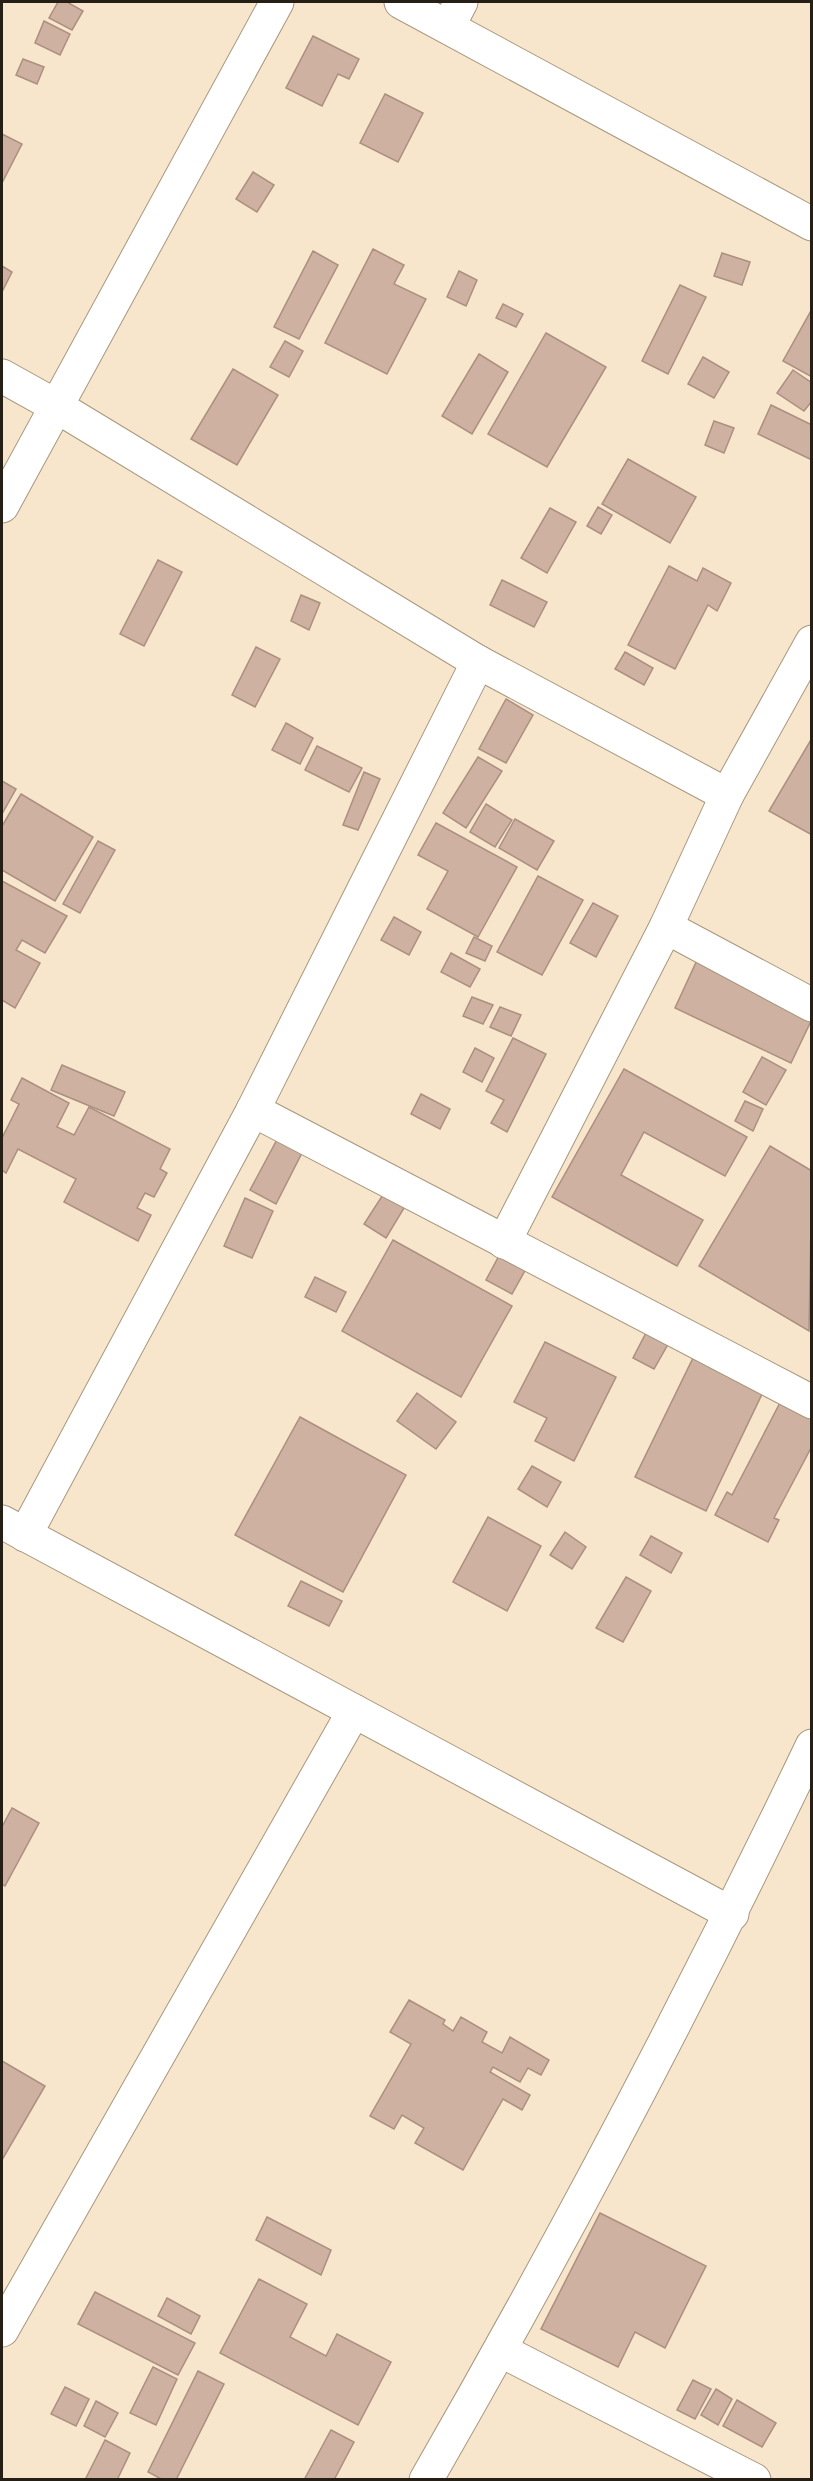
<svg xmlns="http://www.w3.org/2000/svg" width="813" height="2481" font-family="Raleway,sans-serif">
  <rect width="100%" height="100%" fill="#f7e6cb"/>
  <g fill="#cfb1a2" stroke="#ab8f81" stroke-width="1.5">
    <path d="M 58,2 L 67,2 L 83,11 L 72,30 L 49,18 Z"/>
    <path d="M 44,21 L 70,34 L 60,55 L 35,43 Z"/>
    <path d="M 313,36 L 359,59 L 349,79 L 338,74 L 322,106 L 286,88 Z"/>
    <path d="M 23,59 L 44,67 L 37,84 L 16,75 Z"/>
    <path d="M 385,94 L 423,113 L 398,162 L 360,143 Z"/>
    <path d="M 2,134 L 22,144 L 2,183 Z"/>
    <path d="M 253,172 L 274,185 L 257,212 L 236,199 Z"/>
    <path d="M 373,249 L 404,265 L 394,284 L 426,299 L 387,374 L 325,343 Z"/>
    <path d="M 313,251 L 338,265 L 299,339 L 274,327 Z"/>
    <path d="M 722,253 L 750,262 L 742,285 L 714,276 Z"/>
    <path d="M 2,266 L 12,272 L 2,292 Z"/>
    <path d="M 459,271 L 477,280 L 466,306 L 447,297 Z"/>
    <path d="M 680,285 L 706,297 L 668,374 L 642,361 Z"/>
    <path d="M 503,304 L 523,314 L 516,327 L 496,318 Z"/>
    <path d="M 812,309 L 812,377 L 783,361 Z"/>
    <path d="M 546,333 L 606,367 L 547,467 L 488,434 Z"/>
    <path d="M 285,341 L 303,351 L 289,377 L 270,367 Z"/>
    <path d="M 479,354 L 508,372 L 472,434 L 442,416 Z"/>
    <path d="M 703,357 L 729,372 L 714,398 L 688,384 Z"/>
    <path d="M 233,369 L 278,395 L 237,465 L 191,439 Z"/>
    <path d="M 793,370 L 812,383 L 812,401 L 804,411 L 777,393 Z"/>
    <path d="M 771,405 L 812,425 L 812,460 L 758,434 Z"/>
    <path d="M 714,421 L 734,428 L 724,453 L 705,445 Z"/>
    <path d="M 628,459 L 696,497 L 670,543 L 602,504 Z"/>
    <path d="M 598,507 L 612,515 L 601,534 L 587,526 Z"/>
    <path d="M 550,508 L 576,522 L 547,573 L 521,558 Z"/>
    <path d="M 158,560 L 182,572 L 144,646 L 120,634 Z"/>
    <path d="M 669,566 L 697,581 L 703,568 L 731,583 L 717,611 L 708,605 L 675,669 L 628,645 Z"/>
    <path d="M 502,580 L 547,602 L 534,627 L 490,605 Z"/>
    <path d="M 301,595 L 320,603 L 309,630 L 291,621 Z"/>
    <path d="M 256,647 L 280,659 L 255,707 L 232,695 Z"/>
    <path d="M 625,652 L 653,668 L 644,685 L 615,669 Z"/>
    <path d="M 506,699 L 533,715 L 506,763 L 479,749 Z"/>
    <path d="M 286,723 L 313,738 L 300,764 L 272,750 Z"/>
    <path d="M 812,738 L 812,835 L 769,811 Z"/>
    <path d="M 317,746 L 362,768 L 349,792 L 305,770 Z"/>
    <path d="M 478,757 L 502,771 L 466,828 L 443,813 Z"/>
    <path d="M 364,772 L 380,779 L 358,830 L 343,825 Z"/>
    <path d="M 2,781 L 16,789 L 2,814 Z"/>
    <path d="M 21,794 L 93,837 L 55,901 L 2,870 L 2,826 Z"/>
    <path d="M 486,804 L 512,820 L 495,847 L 470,832 Z"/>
    <path d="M 515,819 L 554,841 L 537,870 L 499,848 Z"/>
    <path d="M 436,823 L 517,867 L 478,937 L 427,909 L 448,871 L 418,855 Z"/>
    <path d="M 98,841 L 115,850 L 80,913 L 63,904 Z"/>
    <path d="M 538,876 L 583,900 L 542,975 L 497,952 Z"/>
    <path d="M 2,881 L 67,916 L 45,953 L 22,940 L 16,950 L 40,963 L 15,1008 L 2,1000 Z"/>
    <path d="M 593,903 L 618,916 L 596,957 L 570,943 Z"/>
    <path d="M 394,917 L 421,932 L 409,955 L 381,940 Z"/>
    <path d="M 474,937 L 492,946 L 485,961 L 466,953 Z"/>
    <path d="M 451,953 L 480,969 L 470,987 L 441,972 Z"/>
    <path d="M 698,958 L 812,1019 L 791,1063 L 675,1008 Z"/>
    <path d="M 472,997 L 493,1005 L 483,1024 L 463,1016 Z"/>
    <path d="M 500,1007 L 521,1015 L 511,1036 L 490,1027 Z"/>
    <path d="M 513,1038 L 546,1054 L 507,1132 L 491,1123 L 504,1100 L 486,1091 Z"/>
    <path d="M 475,1048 L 494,1058 L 482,1082 L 463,1072 Z"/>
    <path d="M 762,1057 L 786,1070 L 766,1105 L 743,1092 Z"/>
    <path d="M 62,1065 L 125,1092 L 114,1116 L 51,1090 Z"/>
    <path d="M 624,1069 L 747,1137 L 725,1176 L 644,1132 L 621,1175 L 703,1220 L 677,1266 L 552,1197 Z"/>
    <path d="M 22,1078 L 69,1103 L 57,1127 L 74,1135 L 89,1107 L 170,1149 L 160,1169 L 167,1173 L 154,1197 L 145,1193 L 137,1208 L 151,1215 L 138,1241 L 64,1202 L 76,1179 L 18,1149 L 6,1173 L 2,1170 L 2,1138 L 19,1104 L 11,1100 Z"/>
    <path d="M 421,1094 L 450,1109 L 440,1129 L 411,1114 Z"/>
    <path d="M 745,1101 L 763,1109 L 753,1131 L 735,1121 Z"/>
    <path d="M 280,1134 L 305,1147 L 276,1204 L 250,1190 Z"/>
    <path d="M 770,1146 L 812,1171 L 809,1331 L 699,1266 Z"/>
    <path d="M 386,1190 L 407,1203 L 386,1238 L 364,1224 Z"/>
    <path d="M 245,1198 L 273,1211 L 252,1258 L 224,1246 Z"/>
    <path d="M 393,1240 L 512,1306 L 461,1397 L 342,1331 Z"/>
    <path d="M 501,1252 L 527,1267 L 512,1294 L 486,1280 Z"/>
    <path d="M 315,1277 L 346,1292 L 336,1312 L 305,1297 Z"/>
    <path d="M 649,1327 L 671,1339 L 654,1369 L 633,1358 Z"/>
    <path d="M 545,1342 L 616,1377 L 574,1461 L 535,1441 L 547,1418 L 514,1402 Z"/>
    <path d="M 693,1358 L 763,1392 L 706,1511 L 635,1477 Z"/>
    <path d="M 417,1393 L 456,1422 L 436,1449 L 397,1421 Z"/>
    <path d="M 783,1397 L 812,1412 L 812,1446 L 774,1518 L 779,1520 L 768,1542 L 715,1515 L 727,1492 L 732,1495 Z"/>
    <path d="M 300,1417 L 406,1475 L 343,1592 L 235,1535 Z"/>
    <path d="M 532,1466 L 561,1482 L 547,1507 L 518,1489 Z"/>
    <path d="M 488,1517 L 541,1546 L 507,1611 L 453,1582 Z"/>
    <path d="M 565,1532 L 586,1547 L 572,1569 L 550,1555 Z"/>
    <path d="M 651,1536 L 682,1553 L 671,1573 L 640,1555 Z"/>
    <path d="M 626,1577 L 651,1591 L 623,1642 L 596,1628 Z"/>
    <path d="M 301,1581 L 342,1601 L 329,1626 L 288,1606 Z"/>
    <path d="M 12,1808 L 39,1823 L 5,1886 L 2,1884 L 2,1827 Z"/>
    <path d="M 409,2000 L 445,2020 L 443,2024 L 453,2031 L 461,2017 L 487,2032 L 482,2042 L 502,2053 L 510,2037 L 549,2060 L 541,2075 L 528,2068 L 520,2082 L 493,2067 L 490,2072 L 530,2095 L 522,2110 L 503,2099 L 463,2170 L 415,2143 L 424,2128 L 402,2115 L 394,2129 L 370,2116 L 411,2044 L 390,2032 Z"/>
    <path d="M 2,2061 L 45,2086 L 2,2160 Z"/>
    <path d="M 600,2213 L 706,2266 L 665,2348 L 635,2332 L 618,2367 L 541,2329 Z"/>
    <path d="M 267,2217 L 331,2250 L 321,2275 L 256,2240 Z"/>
    <path d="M 259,2279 L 307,2304 L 290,2337 L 326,2356 L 337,2334 L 391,2362 L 358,2425 L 220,2353 Z"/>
    <path d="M 95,2292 L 195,2343 L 178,2375 L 78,2324 Z"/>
    <path d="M 167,2298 L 200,2316 L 191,2334 L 158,2316 Z"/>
    <path d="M 153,2367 L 177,2379 L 156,2425 L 130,2413 Z"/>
    <path d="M 198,2371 L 224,2384 L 176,2480 L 163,2480 L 148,2472 Z"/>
    <path d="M 693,2380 L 711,2389 L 695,2419 L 677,2410 Z"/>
    <path d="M 65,2387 L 89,2399 L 76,2426 L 51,2414 Z"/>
    <path d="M 716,2389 L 732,2399 L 718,2425 L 701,2415 Z"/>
    <path d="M 737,2400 L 776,2423 L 762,2447 L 723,2426 Z"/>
    <path d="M 96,2401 L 118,2413 L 105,2437 L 84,2426 Z"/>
    <path d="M 331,2430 L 354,2442 L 334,2480 L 304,2480 Z"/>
    <path d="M 105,2440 L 130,2453 L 117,2480 L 85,2480 Z"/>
  </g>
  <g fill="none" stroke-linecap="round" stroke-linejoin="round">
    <g stroke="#a7977e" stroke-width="35">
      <g id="street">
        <path d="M 401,2 L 812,224"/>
        <path d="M 448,27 L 461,2"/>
        <path d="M 2,376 L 56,406 L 478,662 L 727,795"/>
        <path d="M 2,506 L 277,2"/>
        <path d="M 666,927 L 812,1005"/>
        <path d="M 253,1110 L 812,1402"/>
        <path d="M 504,1242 L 666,927 L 727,795 L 812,642"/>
        <path d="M 2,1522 L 732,1914"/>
        <path d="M 25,1535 L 253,1110 L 478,662"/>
        <path d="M 2,2330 L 354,1711"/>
        <path d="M 500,2350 L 754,2480"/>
        <path d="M 426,2480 C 564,2240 693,1995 812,1746"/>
      </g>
    </g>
    <use href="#street" stroke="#fff" stroke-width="33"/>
  </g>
  <rect width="813" height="2481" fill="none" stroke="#251f15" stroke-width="6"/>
</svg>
